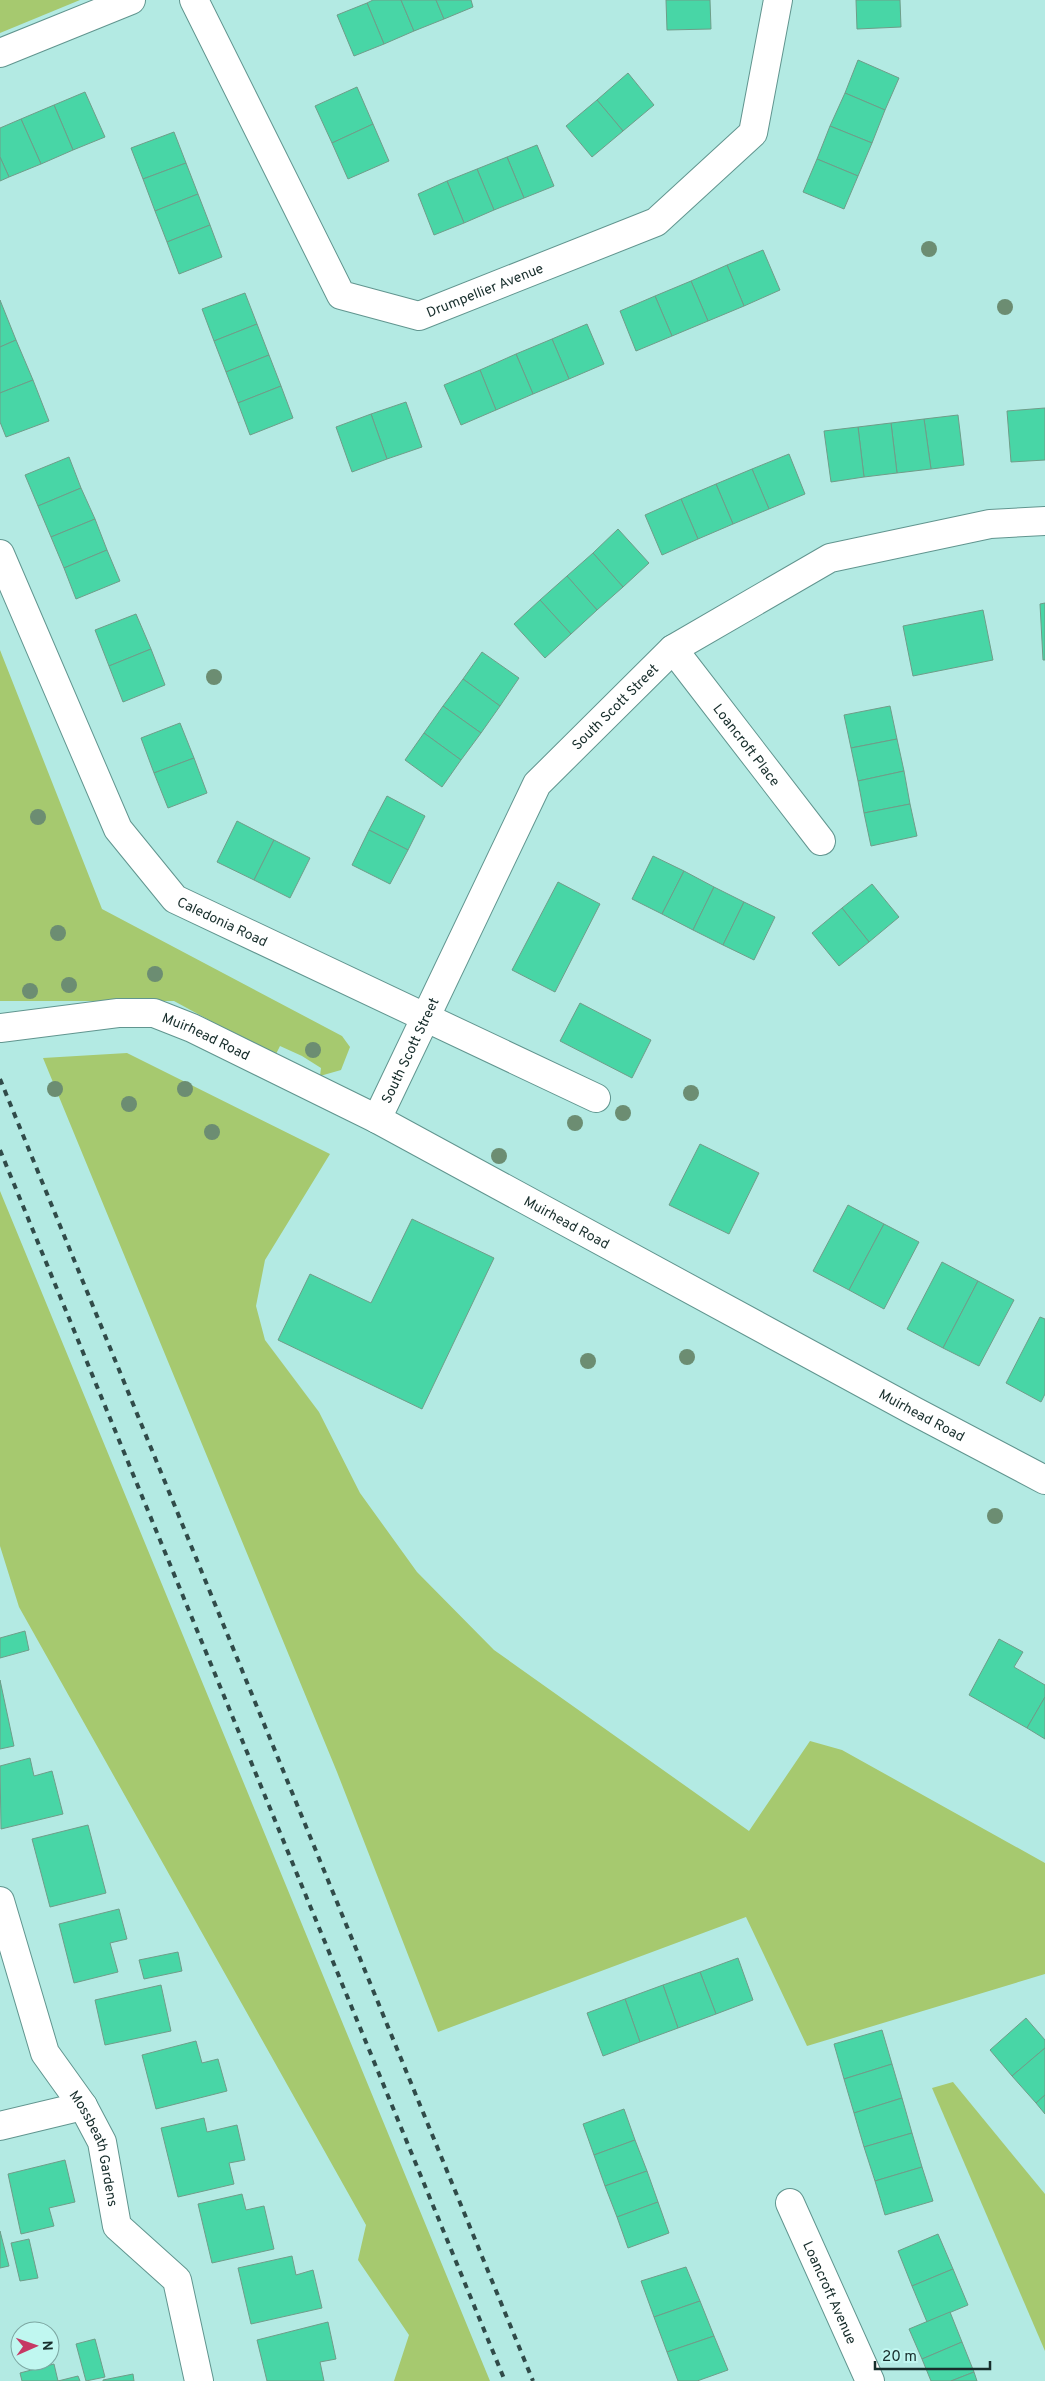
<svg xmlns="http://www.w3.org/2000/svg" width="1045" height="2381" font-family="Overpass,sans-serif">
  <rect width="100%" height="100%" fill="#b3eae3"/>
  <g fill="#a6c96f">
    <path d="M 0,0 L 80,0 L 0,33 Z"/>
    <path d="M 0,650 L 102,909 L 342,1036 L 350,1047 L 341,1070 L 320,1076 L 321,1068 L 302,1056 L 280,1046 L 275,1056 L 174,1001 L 0,1001 Z"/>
    <path d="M 127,1053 L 330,1154 L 265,1260 L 256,1306 L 265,1340 L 319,1412 L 360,1493 L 417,1572 L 494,1650 L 749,1831 L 810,1741 L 842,1750 L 1045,1863 L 1045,1974 L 807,2046 L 746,1917 L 438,2032 L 337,1772 L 43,1058 Z"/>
    <path d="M 0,1191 L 490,2381 L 394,2381 L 409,2335 L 358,2260 L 366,2225 L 19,1607 L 0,1546 Z"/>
    <path d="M 953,2082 L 1045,2194 L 1045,2351 L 932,2088 Z"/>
  </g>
  <g fill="#48d6a6" stroke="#6f9d89">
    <path d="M 373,0 L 401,0 L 414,31 L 384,44 L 367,3 Z"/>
    <path d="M 401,0 L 436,0 L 444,19 L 414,31 Z"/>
    <path d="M 436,0 L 471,0 L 473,7 L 444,19 Z"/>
    <path d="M 666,0 L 710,0 L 711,29 L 667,30 Z"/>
    <path d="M 856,0 L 900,0 L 901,27 L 857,29 Z"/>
    <path d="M 367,3 L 384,44 L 354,56 L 337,15 Z"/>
    <path d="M 858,60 L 899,78 L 885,110 L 845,93 Z"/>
    <path d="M 628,73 L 654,105 L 623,131 L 597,100 Z"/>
    <path d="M 357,87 L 373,124 L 332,143 L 315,106 Z"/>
    <path d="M 85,92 L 105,137 L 73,150 L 54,105 Z"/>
    <path d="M 845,93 L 885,110 L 872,143 L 830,126 Z"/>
    <path d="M 597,100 L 623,131 L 592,157 L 566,126 Z"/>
    <path d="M 54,105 L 73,150 L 41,164 L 21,119 Z"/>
    <path d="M 21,119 L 41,164 L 9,177 L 0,157 L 0,128 Z"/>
    <path d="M 373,124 L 389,161 L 348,179 L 332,143 Z"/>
    <path d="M 830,126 L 872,143 L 858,176 L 817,159 Z"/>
    <path d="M 174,132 L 186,163 L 143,179 L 131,148 Z"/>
    <path d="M 537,145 L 554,186 L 524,198 L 507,157 Z"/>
    <path d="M 0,157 L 9,177 L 0,181 Z"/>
    <path d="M 507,157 L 524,198 L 494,210 L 477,169 Z"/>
    <path d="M 817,159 L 858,176 L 844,209 L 803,192 Z"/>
    <path d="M 186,163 L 198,194 L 155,211 L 143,179 Z"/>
    <path d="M 477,169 L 494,210 L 464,223 L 447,181 Z"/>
    <path d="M 447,181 L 464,223 L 434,235 L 418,194 Z"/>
    <path d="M 198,194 L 210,225 L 167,242 L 155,211 Z"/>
    <path d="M 210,225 L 222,257 L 179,274 L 167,242 Z"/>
    <path d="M 763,250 L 780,290 L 744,306 L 727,265 Z"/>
    <path d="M 727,265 L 744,306 L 708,321 L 691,281 Z"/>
    <path d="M 691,281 L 708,321 L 672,336 L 655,296 Z"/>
    <path d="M 245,293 L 257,324 L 214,341 L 202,309 Z"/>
    <path d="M 655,296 L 672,336 L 636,351 L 620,311 Z"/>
    <path d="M 0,300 L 16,340 L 0,347 Z"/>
    <path d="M 257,324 L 269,355 L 226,372 L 214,341 Z"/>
    <path d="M 587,324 L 604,364 L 569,379 L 552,339 Z"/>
    <path d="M 552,339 L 569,379 L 533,394 L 516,354 Z"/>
    <path d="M 16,340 L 33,380 L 0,393 L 0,347 Z"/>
    <path d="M 516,354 L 533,394 L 496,410 L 480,370 Z"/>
    <path d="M 269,355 L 281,386 L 238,403 L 226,372 Z"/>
    <path d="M 480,370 L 496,410 L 461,425 L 444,385 Z"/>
    <path d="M 33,380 L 49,421 L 6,437 L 0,422 L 0,393 Z"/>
    <path d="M 281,386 L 293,418 L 250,435 L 238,403 Z"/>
    <path d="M 406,402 L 422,447 L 387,459 L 371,414 Z"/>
    <path d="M 1045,408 L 1045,460 L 1011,462 L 1007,411 Z"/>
    <path d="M 371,414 L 387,459 L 352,472 L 336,427 Z"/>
    <path d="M 958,415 L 964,465 L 931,469 L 924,419 Z"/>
    <path d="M 924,419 L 931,469 L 897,473 L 891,423 Z"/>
    <path d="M 891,423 L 897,473 L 864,477 L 858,427 Z"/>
    <path d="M 858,427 L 864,477 L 831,482 L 824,431 Z"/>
    <path d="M 789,454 L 805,494 L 769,509 L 752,469 Z"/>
    <path d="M 69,457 L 81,488 L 38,506 L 25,475 Z"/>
    <path d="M 752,469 L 769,509 L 733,524 L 716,484 Z"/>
    <path d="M 716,484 L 733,524 L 698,539 L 681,499 Z"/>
    <path d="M 81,488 L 95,519 L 51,537 L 38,506 Z"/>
    <path d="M 681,499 L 698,539 L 662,555 L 645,515 Z"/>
    <path d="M 95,519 L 107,550 L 64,568 L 51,537 Z"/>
    <path d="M 618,529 L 649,563 L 623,587 L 593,553 Z"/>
    <path d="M 107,550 L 120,581 L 76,599 L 64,568 Z"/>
    <path d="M 593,553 L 623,587 L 597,610 L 567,576 Z"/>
    <path d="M 567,576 L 597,610 L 571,634 L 540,600 Z"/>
    <path d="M 540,600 L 571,634 L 545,658 L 514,624 Z"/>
    <path d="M 1045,603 L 1045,660 L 1043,660 L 1040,604 Z"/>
    <path d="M 983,610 L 993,660 L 913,676 L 903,626 Z"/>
    <path d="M 136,614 L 151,649 L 109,666 L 95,630 Z"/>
    <path d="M 151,649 L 165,685 L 123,702 L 109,666 Z"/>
    <path d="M 482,652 L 519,678 L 500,706 L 463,679 Z"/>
    <path d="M 463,679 L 500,706 L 481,733 L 443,706 Z"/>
    <path d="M 443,706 L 481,733 L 461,760 L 424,733 Z"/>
    <path d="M 890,706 L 897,739 L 851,748 L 844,715 Z"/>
    <path d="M 180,723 L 194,758 L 154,773 L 141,738 Z"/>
    <path d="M 424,733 L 461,760 L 442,787 L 405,760 Z"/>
    <path d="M 897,739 L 904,771 L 858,781 L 851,748 Z"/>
    <path d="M 194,758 L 207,793 L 168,808 L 154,773 Z"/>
    <path d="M 904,771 L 910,804 L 864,813 L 858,781 Z"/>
    <path d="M 387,796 L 425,816 L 408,850 L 369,830 Z"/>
    <path d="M 910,804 L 917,836 L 871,846 L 864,813 Z"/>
    <path d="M 237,821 L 274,840 L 254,880 L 217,862 Z"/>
    <path d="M 369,830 L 408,850 L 390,884 L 352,865 Z"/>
    <path d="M 274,840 L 310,858 L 290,898 L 254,880 Z"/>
    <path d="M 653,856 L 684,871 L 662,914 L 632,899 Z"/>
    <path d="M 684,871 L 714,887 L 693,930 L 662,914 Z"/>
    <path d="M 558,882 L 600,904 L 555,992 L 512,970 Z"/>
    <path d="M 872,884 L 899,917 L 869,942 L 842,908 Z"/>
    <path d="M 714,887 L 744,902 L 723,945 L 693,930 Z"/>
    <path d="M 744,902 L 775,917 L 754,960 L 723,945 Z"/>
    <path d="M 842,908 L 869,942 L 839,966 L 812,933 Z"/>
    <path d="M 580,1003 L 651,1040 L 632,1078 L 560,1041 Z"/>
    <path d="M 700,1144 L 759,1173 L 729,1234 L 669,1205 Z"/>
    <path d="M 848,1205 L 884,1224 L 849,1290 L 813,1271 Z"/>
    <path d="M 412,1219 L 494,1258 L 422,1409 L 278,1340 L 310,1274 L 371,1303 Z"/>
    <path d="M 884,1224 L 919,1242 L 884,1309 L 849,1290 Z"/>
    <path d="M 942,1262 L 978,1281 L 943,1348 L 907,1329 Z"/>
    <path d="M 978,1281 L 1014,1300 L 979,1366 L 943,1348 Z"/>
    <path d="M 1040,1317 L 1045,1319 L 1045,1394 L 1041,1402 L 1006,1383 Z"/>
    <path d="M 25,1631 L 29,1650 L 0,1658 L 0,1638 Z"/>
    <path d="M 999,1639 L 1023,1652 L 1014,1667 L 1045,1685 L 1045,1697 L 1027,1728 L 969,1695 Z"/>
    <path d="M 0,1680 L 14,1746 L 0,1749 Z"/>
    <path d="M 1045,1697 L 1045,1739 L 1027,1728 Z"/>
    <path d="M 30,1758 L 34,1776 L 52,1771 L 63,1814 L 1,1829 L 0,1766 Z"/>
    <path d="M 88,1825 L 106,1893 L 50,1907 L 32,1839 Z"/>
    <path d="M 119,1909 L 127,1939 L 110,1943 L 118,1972 L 74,1983 L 59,1924 Z"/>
    <path d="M 178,1952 L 182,1971 L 144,1979 L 139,1960 Z"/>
    <path d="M 738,1958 L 753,2000 L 716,2014 L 700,1972 Z"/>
    <path d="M 700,1972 L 716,2014 L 678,2028 L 663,1985 Z"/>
    <path d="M 161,1985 L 171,2031 L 105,2045 L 95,2000 Z"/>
    <path d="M 663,1985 L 678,2028 L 640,2042 L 625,1999 Z"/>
    <path d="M 625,1999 L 640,2042 L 603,2056 L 587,2013 Z"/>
    <path d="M 1026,2018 L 1045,2040 L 1045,2048 L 1012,2076 L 990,2050 Z"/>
    <path d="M 882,2030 L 892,2064 L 844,2079 L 834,2044 Z"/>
    <path d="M 196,2041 L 202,2063 L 218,2059 L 227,2091 L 156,2109 L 142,2055 Z"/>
    <path d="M 1045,2048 L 1045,2095 L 1036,2103 L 1012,2076 Z"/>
    <path d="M 892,2064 L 902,2098 L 854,2113 L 844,2079 Z"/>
    <path d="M 1045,2095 L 1045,2114 L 1036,2103 Z"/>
    <path d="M 902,2098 L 912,2133 L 864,2147 L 854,2113 Z"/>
    <path d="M 624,2109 L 635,2140 L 594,2155 L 583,2124 Z"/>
    <path d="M 204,2118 L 207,2132 L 237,2125 L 245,2160 L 229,2163 L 234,2184 L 178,2197 L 161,2128 Z"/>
    <path d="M 912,2133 L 922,2167 L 875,2181 L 864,2147 Z"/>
    <path d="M 635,2140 L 647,2171 L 605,2186 L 594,2155 Z"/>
    <path d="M 65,2160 L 75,2202 L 49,2208 L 54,2226 L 21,2234 L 8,2174 Z"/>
    <path d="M 922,2167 L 933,2201 L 885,2215 L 875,2181 Z"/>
    <path d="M 647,2171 L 658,2202 L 617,2217 L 605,2186 Z"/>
    <path d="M 242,2194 L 246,2210 L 264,2206 L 274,2249 L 212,2263 L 198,2204 Z"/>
    <path d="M 658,2202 L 669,2233 L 628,2248 L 617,2217 Z"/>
    <path d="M 0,2231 L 9,2266 L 0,2268 Z"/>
    <path d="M 938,2234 L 953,2269 L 912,2286 L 898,2251 Z"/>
    <path d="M 29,2239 L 38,2278 L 20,2281 L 11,2243 Z"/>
    <path d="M 292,2256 L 296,2275 L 313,2270 L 322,2308 L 251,2324 L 238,2268 Z"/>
    <path d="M 686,2267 L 700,2301 L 654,2317 L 641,2281 Z"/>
    <path d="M 953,2269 L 968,2305 L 927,2322 L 912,2286 Z"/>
    <path d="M 700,2301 L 714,2336 L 667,2352 L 654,2317 Z"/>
    <path d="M 950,2312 L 962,2342 L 922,2359 L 909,2329 Z"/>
    <path d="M 328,2322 L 336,2359 L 320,2362 L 324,2381 L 267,2381 L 257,2340 Z"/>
    <path d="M 714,2336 L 728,2370 L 697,2381 L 678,2381 L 667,2352 Z"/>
    <path d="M 95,2339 L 105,2377 L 86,2381 L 76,2344 Z"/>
    <path d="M 962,2342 L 974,2372 L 951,2381 L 931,2381 L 922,2359 Z"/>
    <path d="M 54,2364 L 58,2381 L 78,2376 L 80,2381 L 22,2381 L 20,2373 Z"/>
    <path d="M 974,2372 L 977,2381 L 951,2381 Z"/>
    <path d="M 133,2374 L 134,2381 L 103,2381 L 103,2380 Z"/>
  </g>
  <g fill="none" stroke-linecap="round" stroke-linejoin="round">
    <g stroke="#61958f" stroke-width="30">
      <g id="minor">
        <path id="s1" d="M 194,0 L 341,295 L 419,316 L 656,222 L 753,133 L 778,0"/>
        <path d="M 0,53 L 131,0"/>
        <path id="s2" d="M 0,554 L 118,829 L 175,899 L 596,1098"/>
        <path id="s3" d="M 673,649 L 821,841"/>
        <path id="s4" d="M 377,1119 L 537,784 L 673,649 L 830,558 L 990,524 L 1045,521"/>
        <path id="s5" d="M 0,1901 L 45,2053 L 83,2106 L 102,2142 L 117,2226 L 177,2280 L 199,2381"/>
        <path d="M 0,2126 L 83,2106"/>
        <path id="s6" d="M 790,2203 L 870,2381"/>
      </g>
    </g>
    <g stroke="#61958f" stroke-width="30">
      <g id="tertiary">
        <path id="s7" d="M 0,1028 L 118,1013 L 154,1013 L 192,1028 L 377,1119 L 914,1411 L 1045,1480"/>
      </g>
    </g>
    <use href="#minor" stroke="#fff" stroke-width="28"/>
    <use href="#tertiary" stroke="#fff" stroke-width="28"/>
    <g stroke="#304b49" stroke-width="4" stroke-dasharray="6 6" stroke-linecap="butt">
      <path d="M 0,1079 L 533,2381"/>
      <path d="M 0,1150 L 505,2381"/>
    </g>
  </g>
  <g fill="#6c8d72">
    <circle cx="929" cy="249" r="8"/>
    <circle cx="1005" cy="307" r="8"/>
    <circle cx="214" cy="677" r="8"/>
    <circle cx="38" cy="817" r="8"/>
    <circle cx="58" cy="933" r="8"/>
    <circle cx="155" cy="974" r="8"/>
    <circle cx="69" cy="985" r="8"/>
    <circle cx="30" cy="991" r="8"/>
    <circle cx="313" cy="1050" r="8"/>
    <circle cx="55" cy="1089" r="8"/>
    <circle cx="185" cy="1089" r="8"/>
    <circle cx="691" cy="1093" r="8"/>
    <circle cx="129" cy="1104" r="8"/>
    <circle cx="623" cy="1113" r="8"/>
    <circle cx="575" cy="1123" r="8"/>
    <circle cx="212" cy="1132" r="8"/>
    <circle cx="499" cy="1156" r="8"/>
    <circle cx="687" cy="1357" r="8"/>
    <circle cx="588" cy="1361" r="8"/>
    <circle cx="995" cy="1516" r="8"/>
  </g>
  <g text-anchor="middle" stroke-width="4" stroke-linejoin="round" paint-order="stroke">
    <g font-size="14" fill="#182e2c" stroke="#c0f7f0">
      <text dy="5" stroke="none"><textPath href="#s1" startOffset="481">Drumpellier Avenue</textPath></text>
      <text dy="5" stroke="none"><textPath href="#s4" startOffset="481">South Scott Street</textPath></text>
      <text dy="5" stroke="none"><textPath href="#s3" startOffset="121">Loancroft Place</textPath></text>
      <text dy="5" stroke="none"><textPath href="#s2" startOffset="442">Caledonia Road</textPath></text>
      <text dy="5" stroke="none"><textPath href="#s7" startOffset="212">Muirhead Road</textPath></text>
      <text dy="5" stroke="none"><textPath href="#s4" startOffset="76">South Scott Street</textPath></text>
      <text dy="5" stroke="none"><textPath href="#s7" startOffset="618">Muirhead Road</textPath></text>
      <text dy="5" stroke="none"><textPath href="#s7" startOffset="1022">Muirhead Road</textPath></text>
      <text dy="5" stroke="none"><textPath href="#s5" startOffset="268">Mossbeath Gardens</textPath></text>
      <text dy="5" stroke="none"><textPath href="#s6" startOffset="98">Loancroft Avenue</textPath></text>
    </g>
  </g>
  <g transform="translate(35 2346) rotate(88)"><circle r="24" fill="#c0f7f0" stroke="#7da7a2"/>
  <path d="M0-4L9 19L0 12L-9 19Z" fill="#c63864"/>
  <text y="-8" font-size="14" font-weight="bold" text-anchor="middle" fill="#182e2c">N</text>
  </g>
  <path d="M875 2361v8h115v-8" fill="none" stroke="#182e2c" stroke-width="2.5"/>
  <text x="882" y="2361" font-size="15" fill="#182e2c" stroke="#c0f7f0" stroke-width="4" paint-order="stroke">20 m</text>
</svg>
